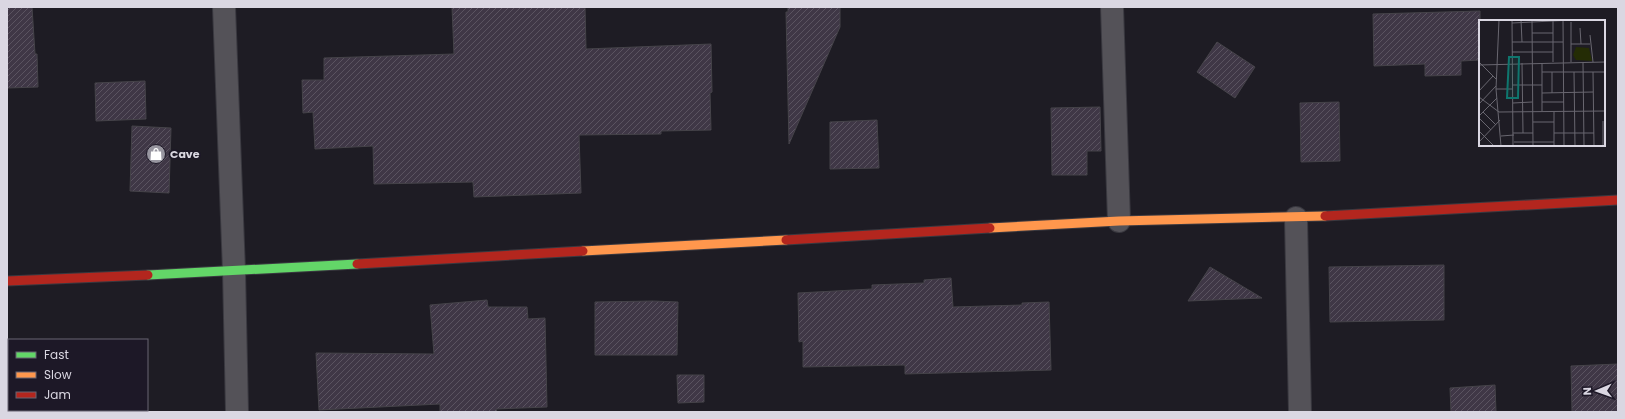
<svg xmlns="http://www.w3.org/2000/svg" width="1625" height="419" font-family="Poppins,sans-serif">
  <defs>
    <pattern id="building-hatch" width="6" height="6" patternUnits="userSpaceOnUse"><rect width="6" height="6" fill="#3f3746"/><path d="M-1 1l2-2M0 6l6-6M5 7l2-2" fill="none" stroke="#5a5360"/></pattern>
  </defs>
  <rect width="100%" height="100%" fill="#1e1c24"/>
  <g fill="url(#building-hatch)" stroke="#454349">
    <path d="M 7,7 L 32,7 L 35,54 L 37,54 L 38,87 L 7,88 Z"/>
    <path d="M 452,7 L 585,7 L 586,49 L 711,44 L 712,92 L 710,93 L 711,130 L 661,131 L 661,134 L 579,135 L 581,193 L 474,197 L 473,182 L 374,184 L 373,146 L 315,149 L 313,112 L 303,113 L 302,80 L 324,80 L 324,58 L 454,54 Z"/>
    <path d="M 788,7 L 840,7 L 840,27 L 789,144 L 786,12 L 788,12 Z"/>
    <path d="M 1480,11 L 1480,60 L 1461,61 L 1461,75 L 1425,76 L 1425,64 L 1374,66 L 1373,14 Z"/>
    <path d="M 1217,42 L 1255,67 L 1235,98 L 1197,72 Z"/>
    <path d="M 145,81 L 146,119 L 96,121 L 95,83 Z"/>
    <path d="M 1339,102 L 1340,161 L 1301,162 L 1300,103 Z"/>
    <path d="M 1100,107 L 1101,151 L 1087,151 L 1087,175 L 1052,175 L 1051,108 Z"/>
    <path d="M 877,120 L 879,168 L 830,169 L 830,122 Z"/>
    <path d="M 132,126 L 171,128 L 169,193 L 130,191 Z"/>
    <path d="M 1444,265 L 1444,320 L 1330,322 L 1329,267 Z"/>
    <path d="M 1210,267 L 1262,298 L 1188,301 Z"/>
    <path d="M 951,278 L 953,307 L 1022,305 L 1022,303 L 1049,302 L 1051,370 L 905,374 L 905,365 L 803,367 L 803,341 L 799,342 L 798,293 L 872,289 L 872,285 L 924,283 L 924,280 Z"/>
    <path d="M 487,300 L 488,307 L 527,307 L 528,319 L 545,318 L 547,407 L 496,409 L 497,412 L 440,412 L 440,404 L 319,410 L 316,353 L 434,354 L 430,305 Z"/>
    <path d="M 653,301 L 678,302 L 677,355 L 595,355 L 595,302 Z"/>
    <path d="M 1618,364 L 1618,412 L 1572,412 L 1571,366 Z"/>
    <path d="M 677,375 L 704,375 L 704,402 L 678,403 Z"/>
    <path d="M 1495,385 L 1496,412 L 1451,412 L 1450,388 Z"/>
  </g>
  <g fill="none" stroke-linecap="round" stroke-linejoin="round">
    <g stroke="#3a3940" stroke-width="24">
      <g id="street">
        <path d="M 224,7 L 234,271 L 237,412"/>
        <path d="M 1112,7 L 1119,221"/>
        <path d="M 1296,218 L 1300,412"/>
      </g>
    </g>
    <g stroke="#3a3940" stroke-width="11">
      <path id="fast" d="M 148,275 L 357,264"/>
    </g>
    <g stroke="#3a3940" stroke-width="11">
      <g id="slow">
        <path d="M 990,228 L 1119,221 L 1325,216"/>
        <path d="M 583,251 L 786,240"/>
      </g>
    </g>
    <g stroke="#3a3940" stroke-width="11">
      <g id="jam">
        <path d="M 1325,216 L 1618,200"/>
        <path d="M 786,240 L 990,228"/>
        <path d="M 357,264 L 583,251"/>
        <path d="M 7,281 L 148,275"/>
      </g>
    </g>
    <use href="#street" stroke="#545258" stroke-width="22"/>
    <use href="#fast" stroke="#63d668" stroke-width="9"/>
    <use href="#slow" stroke="#ff974d" stroke-width="9"/>
    <use href="#jam" stroke="#b3261e" stroke-width="9"/>
  </g>
  <defs>
    <g id="shop-disc" transform="scale(1)"><circle r="9.5" fill="#9896a0" stroke="#1d1827"/><path d="M-5-2.5h2.3a2.7 3.5 0 0 1 5.4 0H5L5.5 6h-11ZM-1.5-2.5h3a1.5 2.3 0 0 0-3 0Z" fill="#fff"/></g>
  </defs>
  <g fill-rule="evenodd">
    <use href="#shop-disc" x="156" y="154"/>
  </g>
  <g text-anchor="middle" stroke-width="3.5" stroke-linejoin="round" paint-order="stroke">
    <g font-size="11" font-weight="bold" fill="#dad7e2" stroke="#1d1827" text-anchor="start">
      <text x="170" y="158">Cave</text>
    </g>
  </g>
  <g transform="translate(1479 20)">
    <rect width="126" height="126" fill="#1e1c24"/>
    <path d="M 97,27 L 110,28 L 113,41 L 97,40 L 94,35 Z" fill="#242c05"/>
    <path fill="none" stroke="#696770" stroke-width="1" d="M 20,0 L 17,69 L 22,126M 33,0 L 34,126M 42,0 L 43,22M 53,0 L 54,126M 74,0 L 74,42M 84,0 L 85,126M 92,2 L 92,42M 33,3 L 94,0M 101,8 L 102,24M 53,13 L 74,13M 111,15 L 114,42M 33,22 L 84,22M 92,24 L 111,24M 33,32 L 74,32M 0,42 L 17,59M 43,43 L 44,113M 63,43 L 63,91M 104,43 L 105,126M 0,45 L 126,42M 63,52 L 126,52M 73,52 L 73,73M 95,52 L 96,126M 114,52 L 115,126M 34,65 L 63,65M 17,69 L 34,69M 0,71 L 14,56M 63,73 L 114,72M 0,77 L 20,92 L 126,91M 63,82 L 85,82M 34,83 L 53,82M 0,84 L 17,66M 4,92 L 17,105M 75,92 L 75,126M 0,96 L 18,78M 0,98 L 12,110M 124,101 L 124,126M 54,102 L 75,102M 0,111 L 15,126M 34,113 L 54,113M 75,113 L 115,113M 22,116 L 35,115M 0,122 L 21,100M 35,122 L 75,122"/>
    <path fill="#0f766e" fill-opacity="0.15" stroke="#0f766e" stroke-width="2" d="M 30,37 L 40,37 L 39,78 L 28,78 Z"/>
    <rect width="126" height="126" fill="none" stroke="#dad7e2" stroke-width="2"/>
  </g>
  <rect width="1625" height="419" fill="none" stroke="#dad7e2" stroke-width="16"/>
  <rect x="8" y="339" width="140" height="72" fill="#1d1827" stroke="#696472"/>
  <rect x="16" y="352" width="20" height="6" fill="#63d668" stroke="#696472"/>
  <text x="44" y="359" font-size="12" fill="#dad7e2">Fast</text>
  <rect x="16" y="372" width="20" height="6" fill="#ff974d" stroke="#696472"/>
  <text x="44" y="379" font-size="12" fill="#dad7e2">Slow</text>
  <rect x="16" y="392" width="20" height="6" fill="#b3261e" stroke="#696472"/>
  <text x="44" y="399" font-size="12" fill="#dad7e2">Jam</text>
  <g transform="translate(1597 391) rotate(268)" stroke="#1d1827" stroke-width="3" paint-order="stroke">
  <path d="M0-3L7 15L0 10L-7 15Z" fill="#dad7e2"/>
  <text y="-6" font-size="11" font-weight="bold" text-anchor="middle" fill="#dad7e2">N</text>
  </g>
</svg>
